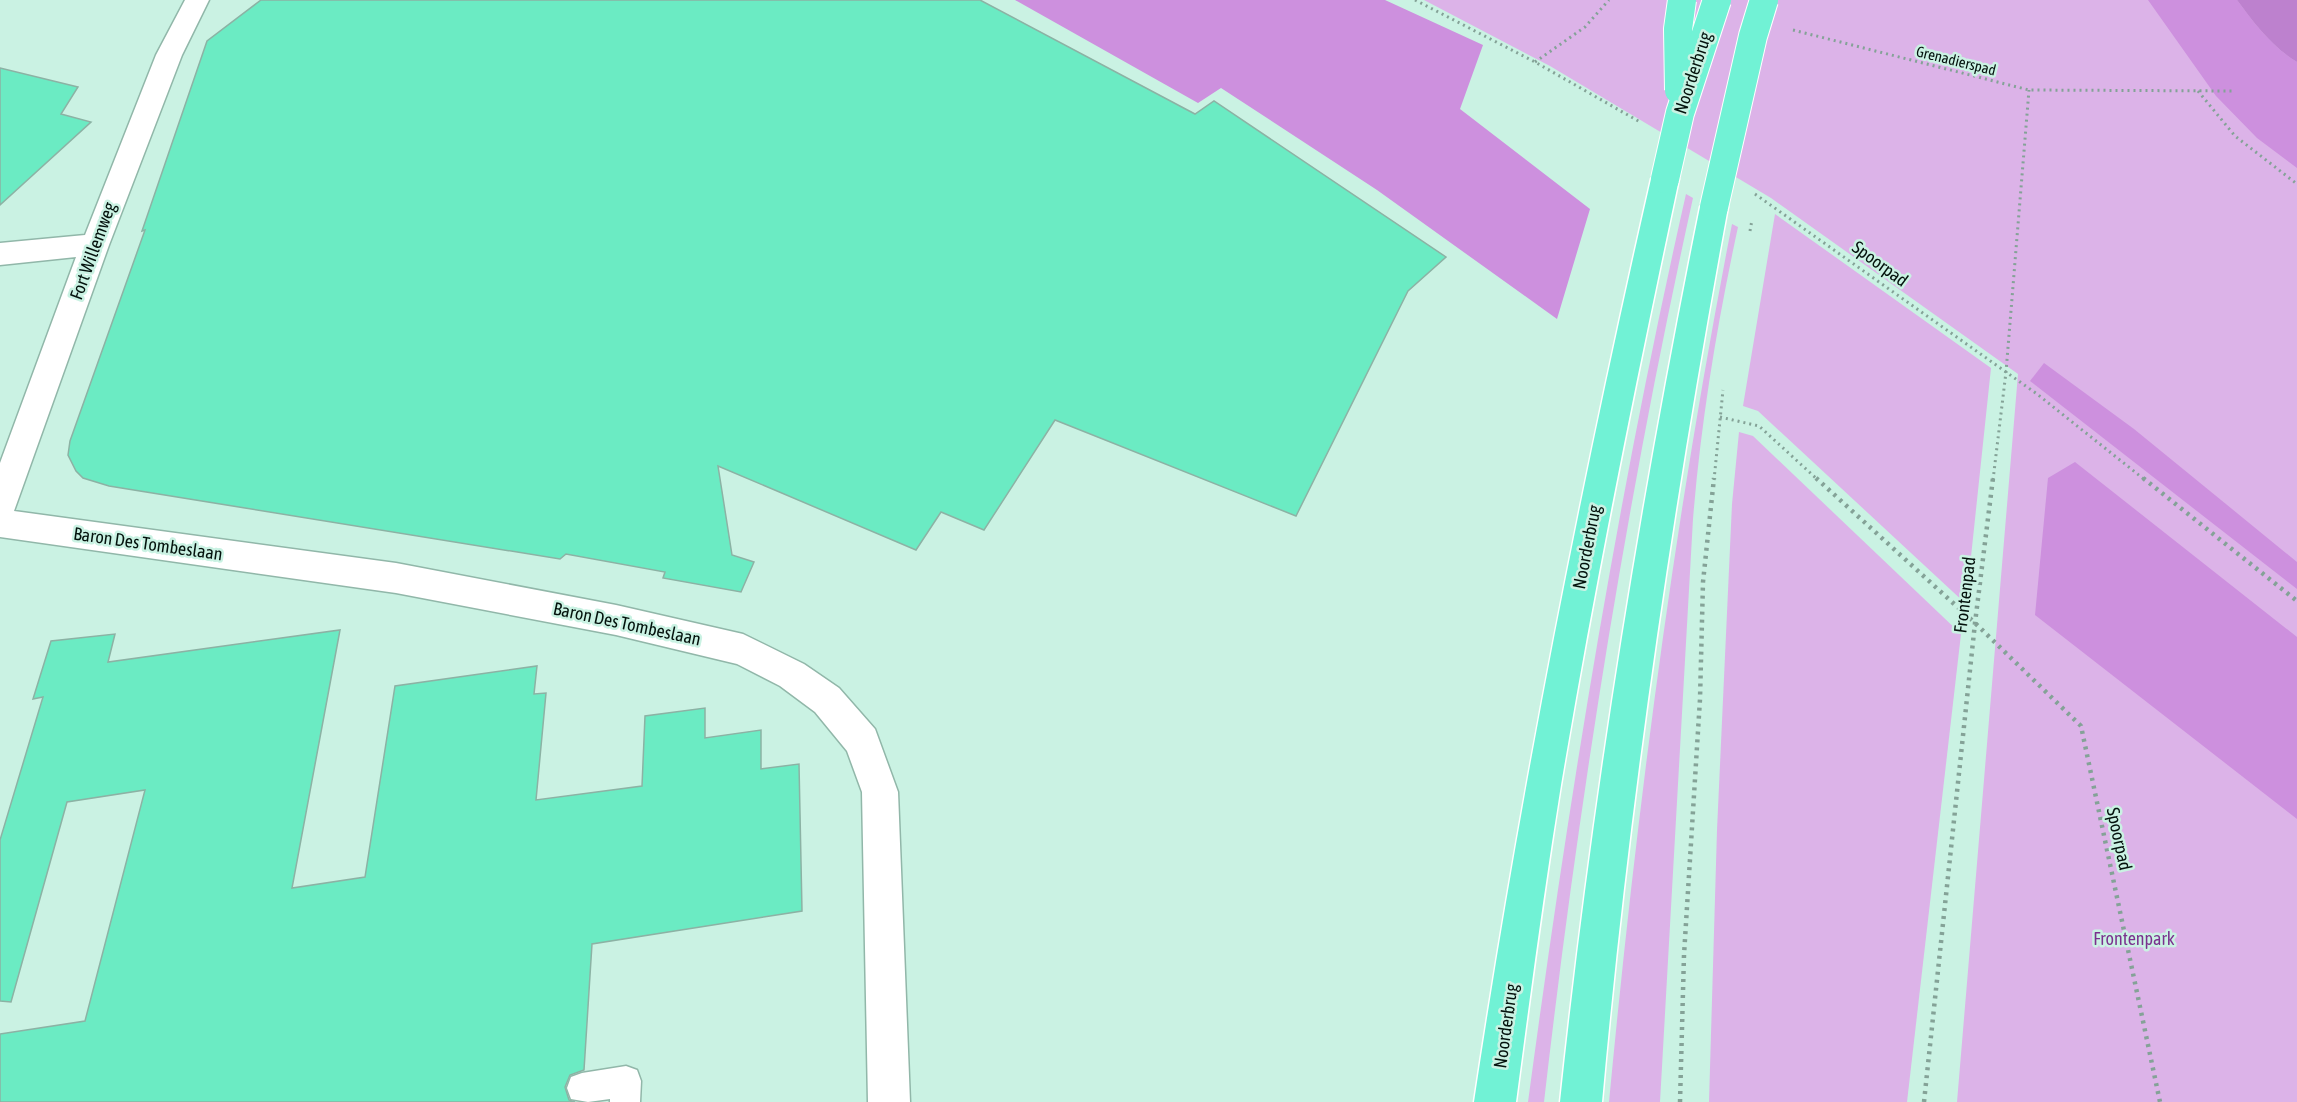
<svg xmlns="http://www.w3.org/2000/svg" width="2297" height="1102" font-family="'Asap Condensed',sans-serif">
  <rect width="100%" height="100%" fill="#caf2e3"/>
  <g fill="#dcb3e8">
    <path d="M 1424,0 L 2297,0 L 2297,1102 L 1957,1102 L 2018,374 L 1771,198 L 1550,66 Z"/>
    <path d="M 1686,194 L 1693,198 C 1627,497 1579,798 1544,1102 L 1528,1102 C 1569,797 1618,494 1686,194 Z"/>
    <path d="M 1775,214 L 1991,368 L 1966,604 L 1758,411 L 1743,406 Z"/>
    <path d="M 1732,224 L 1738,227 C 1717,324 1701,421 1693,519 L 1660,1102 L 1609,1102 C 1637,807 1675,515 1732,224 Z"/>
    <path d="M 1739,432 L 1753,436 L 1961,634 L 1907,1102 L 1709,1102 L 1717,830 L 1732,504 Z"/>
  </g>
  <g fill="#cd90de">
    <path d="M 1015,0 L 1385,0 L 1483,45 L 1460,109 L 1590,209 L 1557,319 L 1377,190 L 1221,88 L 1198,103 Z"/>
    <path d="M 2148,0 L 2237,0 C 2254,23 2272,47 2297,62 L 2297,168 L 2257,138 L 2216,96 Z"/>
    <path d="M 2044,363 L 2134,429 L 2297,562 L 2297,589 L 2030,381 Z"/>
    <path d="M 2075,462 L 2297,637 L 2297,819 L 2035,615 L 2048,478 Z"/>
  </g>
  <path fill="#bd81ce" d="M 2237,0 L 2297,0 L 2297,62 C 2272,47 2254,23 2237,0 Z"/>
  <g fill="#6bebc3" stroke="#8cb2a4" stroke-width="1.5">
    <path d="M 261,0 L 980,0 L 1195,114 L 1214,101 L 1446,257 L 1408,291 L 1296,516 L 1055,420 L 984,530 L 941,512 L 916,550 L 718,466 L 732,555 L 754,562 L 741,592 L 663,578 L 665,572 L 566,554 L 560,559 L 109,486 L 83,478 L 76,471 L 68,455 L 70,441 L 145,230 L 142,231 L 207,41 Z"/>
    <path d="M 0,68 L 78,87 L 61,114 L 91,122 L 0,205 Z"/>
    <path d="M 340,630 L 292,888 L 365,877 L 395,686 L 537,666 L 534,694 L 546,693 L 536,800 L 642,786 L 645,716 L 705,708 L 705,738 L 761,730 L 761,769 L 799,764 L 802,911 L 592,944 L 584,1070 L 570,1075 L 565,1087 L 569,1100 L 575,1102 L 0,1102 L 0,1034 L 85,1021 L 145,790 L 67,802 L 11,1002 L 0,1001 L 0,840 L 43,697 L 33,699 L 51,641 L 115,634 L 108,662 Z"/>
  </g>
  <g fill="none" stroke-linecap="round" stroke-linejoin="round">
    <g stroke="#91b7a9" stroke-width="3">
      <path id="service" d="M 626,1066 L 637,1070 L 641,1081 L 640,1102 L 610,1102 L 610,1099 L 588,1102 L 571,1099 L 567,1088 L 571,1077 L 582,1073 Z"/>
    </g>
    <g stroke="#91b7a9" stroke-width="3">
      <path id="minor" d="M 185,0 L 209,0 L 182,55 L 109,245 L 14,511 L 396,563 L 616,605 L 743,634 L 804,664 L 839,688 L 875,729 L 898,792 L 910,1102 L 868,1102 L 862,792 L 847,751 L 815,712 L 780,686 L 737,664 L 616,635 L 396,593 L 0,537 L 0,463 L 76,257 L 0,265 L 0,243 L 85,235 L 156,55 Z"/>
    </g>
    <g stroke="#fff" stroke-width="3">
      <g id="primary">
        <path d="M 1665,169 L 1675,172 L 1679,179 C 1636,380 1595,582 1561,785 C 1544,890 1530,996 1516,1102 L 1474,1102 C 1521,790 1581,486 1651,179 L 1655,172 Z"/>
        <path d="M 1714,197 L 1724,200 L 1728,207 C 1673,504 1629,801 1602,1102 L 1560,1102 C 1592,801 1640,504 1700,207 L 1704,200 Z"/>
      </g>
    </g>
    <g stroke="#84a297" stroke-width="3" stroke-dasharray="2 4" stroke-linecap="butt">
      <path d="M 1415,0 L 1535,62 L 1640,122"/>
      <path d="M 1793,30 L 2029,90 L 2235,91"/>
      <path d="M 1535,62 L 1585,27 L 1609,0"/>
      <path d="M 2198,91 L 2235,136 L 2297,184"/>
      <path d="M 1755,194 L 2037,394 L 2145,480"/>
      <path d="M 1720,417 L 1759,426 L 1818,480"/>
      <path d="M 1714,480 L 1723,390"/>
      <path d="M 1993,480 L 2006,372 L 2029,90"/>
    </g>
    <g stroke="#84a297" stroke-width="4.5" stroke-dasharray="3 5" stroke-linecap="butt">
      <path d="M 1816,478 L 1975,623 L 2081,726 L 2160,1102"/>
      <path d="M 2143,478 L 2297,601"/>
      <path d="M 1680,1102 L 1684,955 L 1700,699 L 1703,582 L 1714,478"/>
      <path d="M 1924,1102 L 1975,623 L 1993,478"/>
    </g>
    <use href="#service" fill="#fff" fill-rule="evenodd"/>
    <use href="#minor" fill="#fff" fill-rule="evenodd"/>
    <use href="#primary" fill="#71f2d5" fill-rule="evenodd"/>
    <g stroke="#fff" stroke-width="30" stroke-linecap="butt">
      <g id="primary-bridge">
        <path d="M 1679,90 L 1678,29 L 1682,0"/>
        <path d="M 1665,179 L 1680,113 L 1717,0"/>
        <path d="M 1714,207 L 1753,36 L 1764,0"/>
      </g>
    </g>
    <path stroke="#84a297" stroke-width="3" stroke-dasharray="2 4" stroke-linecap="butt" d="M 1750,231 L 1752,220"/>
    <use href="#primary-bridge" stroke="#71f2d5" stroke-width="28"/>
  </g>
  <g text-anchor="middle" stroke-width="5" stroke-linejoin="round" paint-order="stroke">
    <g font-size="15" fill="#04120d" stroke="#caf2e3">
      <text transform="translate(1956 61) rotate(14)" y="5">Grenadierspad</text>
    </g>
    <g font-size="18" fill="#04120d" stroke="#caf2e3">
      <text transform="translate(1693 73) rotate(-72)" y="6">Noorderbrug</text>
      <text transform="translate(93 251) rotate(-70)" y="6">Fort Willemweg</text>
      <text transform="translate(1880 264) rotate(36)" y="6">Spoorpad</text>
      <text transform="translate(148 544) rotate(8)" y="6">Baron Des Tombeslaan</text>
      <text transform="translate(1587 547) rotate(-79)" y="6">Noorderbrug</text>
      <text transform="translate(1965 595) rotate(-83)" y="6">Frontenpad</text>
      <text transform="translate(627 624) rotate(12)" y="6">Baron Des Tombeslaan</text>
      <text transform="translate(2119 839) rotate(78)" y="6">Spoorpad</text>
      <text transform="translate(1506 1026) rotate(-82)" y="6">Noorderbrug</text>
    </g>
    <g font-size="18" fill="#7a318e" stroke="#caf2e3">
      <text x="2134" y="945">Frontenpark</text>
    </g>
  </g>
</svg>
